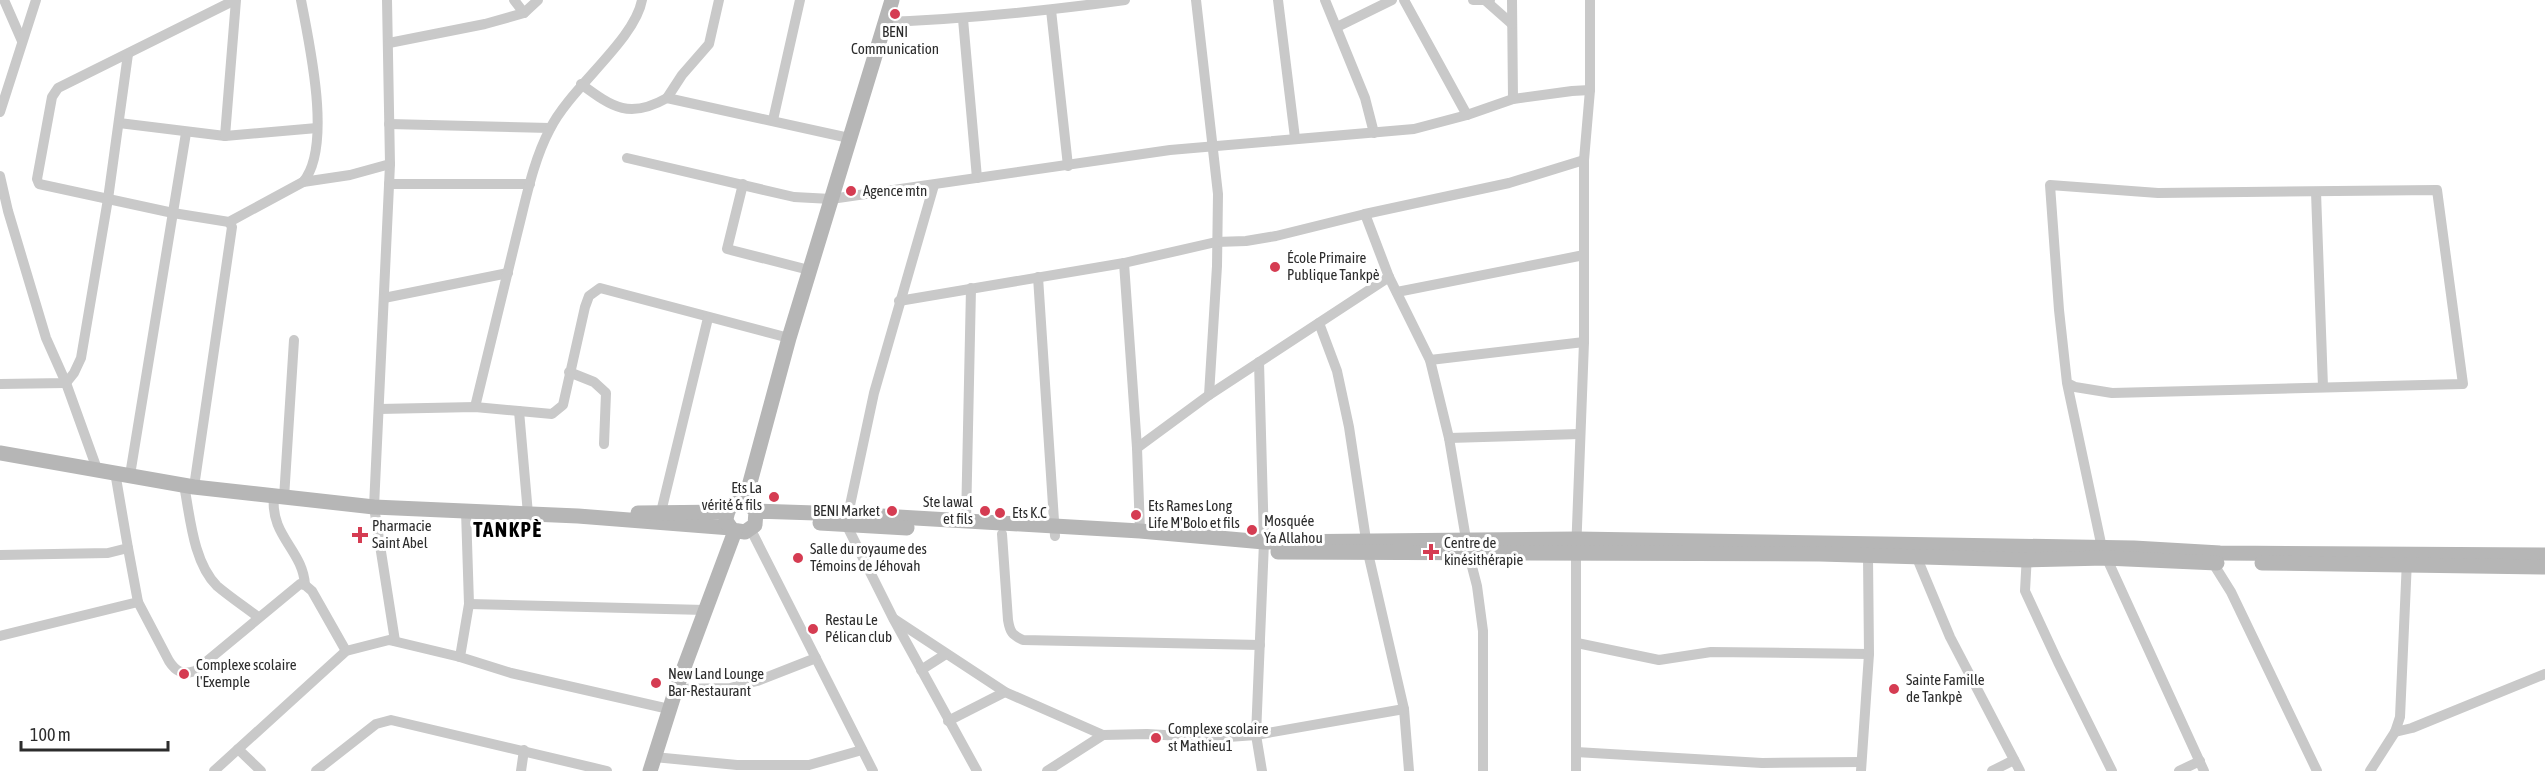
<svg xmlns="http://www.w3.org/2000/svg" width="2545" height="771" font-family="'Asap Condensed',sans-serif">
  <rect width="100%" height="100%" fill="#fff"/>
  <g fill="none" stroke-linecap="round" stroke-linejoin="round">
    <g stroke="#c9c9c9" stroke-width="10">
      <path d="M 4,0 L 22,41"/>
      <path d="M 235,0 L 58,88 L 52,97 L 37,179 L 39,184 L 173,213 L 229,222 L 303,182 C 333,147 309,43 301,0"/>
      <path d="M 387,0 L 390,164 L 374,507 L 395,641"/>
      <path d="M 514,0 L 524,13"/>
      <path d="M 1196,0 L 1218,194 L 1217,266 L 1209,395"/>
      <path d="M 1278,0 L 1295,138"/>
      <path d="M 1325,0 L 1365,98 L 1374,133"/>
      <path d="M 1404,0 L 1467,115 L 1513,99 L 1572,91 L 1590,90"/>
      <path d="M 1473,0 L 1490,0"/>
      <path d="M 1512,0 L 1513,99"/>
      <path d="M 1486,1 L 1512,24"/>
      <path d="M 1051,10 L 1068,166"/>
      <path d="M 963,19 L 977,178"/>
      <path d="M 885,22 C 966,19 1045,11 1125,0"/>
      <path d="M 1337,27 L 1392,0"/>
      <path d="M 389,43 L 485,24 L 524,13 L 538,0"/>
      <path d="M 581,84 C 613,108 630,119 667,98 L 849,138"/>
      <path d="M 667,98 L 682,75 L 709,44 L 719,0"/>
      <path d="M 0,112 L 36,0"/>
      <path d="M 773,120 L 800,0"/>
      <path d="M 119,123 L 225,136 L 317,128"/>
      <path d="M 389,124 L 550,128"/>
      <path d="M 225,136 L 236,0"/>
      <path d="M 627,158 L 794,197 L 831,199 L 1170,150 L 1414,129 L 1467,115"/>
      <path d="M 0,176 L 8,211 L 46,338 L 66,383 L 97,469"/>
      <path d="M 303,182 L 350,175 L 390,164"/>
      <path d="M 389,184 L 530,184"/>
      <path d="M 743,184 L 727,249 L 809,270"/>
      <path d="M 934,185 L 874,393 L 846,524 L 893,618 L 977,771"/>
      <path d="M 2316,192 L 2323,387"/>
      <path d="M 1365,214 L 1389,277 L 1430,360 L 1449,438 L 1468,551 L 1477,586 L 1483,631 L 1483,771"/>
      <path d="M 1124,263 L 1137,448 L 1140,531"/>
      <path d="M 1038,277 L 1055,536"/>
      <path d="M 1397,292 L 1584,255"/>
      <path d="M 384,298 L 508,273"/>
      <path d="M 899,301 L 1124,263 L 1216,242 L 1246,241 L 1276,236 L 1365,214 L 1509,183 L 1584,160"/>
      <path d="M 1319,323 L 1337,371 L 1349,427 L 1368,553 L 1404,709 L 1409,771"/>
      <path d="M 1430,360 L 1584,342"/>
      <path d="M 1259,362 L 1264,542 L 1256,735 L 1262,771"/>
      <path d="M 569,372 L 594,382 L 606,393 L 604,444"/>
      <path d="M 2067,383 L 2075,387 L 2112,393 L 2463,384 L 2437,190 L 2158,193 L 2050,185 L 2059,310 L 2067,383 L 2102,548 L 2204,771"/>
      <path d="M 0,384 L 66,383 L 74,373 L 81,358 L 108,199 L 128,54"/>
      <path d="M 475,407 C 489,349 503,292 517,234 C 526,199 533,161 550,129 C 570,88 635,40 642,0"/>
      <path d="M 379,409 L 475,407 L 552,414 L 563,405 L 585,307 L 589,296 L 600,288 L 789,338"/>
      <path d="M 519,411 L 528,514"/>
      <path d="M 1449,438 L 1579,434"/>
      <path d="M 1137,448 L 1209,395 L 1389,277"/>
      <path d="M 130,475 L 186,133"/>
      <path d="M 184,485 C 190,516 193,562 217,586 C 230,597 245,607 258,617"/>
      <path d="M 194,487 L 232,227 L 229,222"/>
      <path d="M 274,497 C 270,536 303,550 305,585"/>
      <path d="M 284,498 L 294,340"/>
      <path d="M 466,511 L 469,604 L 460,657 L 511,673 L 669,709"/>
      <path d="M 661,512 L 708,318"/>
      <path d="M 966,522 L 971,288"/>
      <path d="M 751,530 L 873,771"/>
      <path d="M 1002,534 L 1008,620 C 1010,632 1012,635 1023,640 L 1260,645"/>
      <path d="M 1917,552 L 1917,558 L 1950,637 L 2020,771"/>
      <path d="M 2027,554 L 2025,591 L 2058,662 L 2112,771"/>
      <path d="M 0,555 L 108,553 L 128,548 L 115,472"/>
      <path d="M 2211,560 L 2231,592 L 2317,771"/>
      <path d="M 138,602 L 169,661 C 176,672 183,675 195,671 L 300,584 L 305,585 L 312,591 L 346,651"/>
      <path d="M 469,604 L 705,610"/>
      <path d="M 894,619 L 1005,692 L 1103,735 L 1147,734 L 1214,738 L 1256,735 L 1404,709"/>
      <path d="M 0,636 L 138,602 L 128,548"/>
      <path d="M 1577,643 L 1659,660 L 1711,652 L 1869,654"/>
      <path d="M 921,670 L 946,654"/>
      <path d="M 676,689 L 730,688 L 757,681 L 816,658"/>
      <path d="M 948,721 L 1005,692"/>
      <path d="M 2395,732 L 2412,728 L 2545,674"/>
      <path d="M 238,749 L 261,771"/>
      <path d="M 1576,752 L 1762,763 L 1861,762"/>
      <path d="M 654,757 L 737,765 L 809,765 L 862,750"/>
      <path d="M 214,771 L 346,651 L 389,640 L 460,657"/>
      <path d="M 316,771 L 376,724 L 391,720 L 607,771"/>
      <path d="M 521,771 L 524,750"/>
      <path d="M 1047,771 L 1103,735"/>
      <path d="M 1576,771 L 1576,553 L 1584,342 L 1584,160 L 1590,90 L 1590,0"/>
      <path d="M 1861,771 L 1869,654 L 1868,557 L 1872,550"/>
      <path d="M 1992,771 L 2014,760"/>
      <path d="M 2179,771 L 2200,761"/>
      <path d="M 2370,771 L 2395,732 L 2400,717 L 2407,560"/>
    </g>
    <g stroke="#b6b6b6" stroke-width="15">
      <path d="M 0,453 L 194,487 L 374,507 L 578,516 L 731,528"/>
      <path d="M 745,501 L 789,338 L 892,0"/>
      <path d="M 756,511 L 755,525 L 745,532 L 732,530 L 726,521 C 727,508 732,502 745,501 L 756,511 L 847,514 L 1140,531 L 1264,542 L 1577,539 L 2134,548 L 2220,553 L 2545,555"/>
      <path d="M 638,513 L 727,512"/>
      <path d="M 820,523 L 907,528"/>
      <path d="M 1278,552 L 1820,554 L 2026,560 L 2105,558 L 2217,563"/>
      <path d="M 2262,563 L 2545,567"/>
      <path d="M 650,771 L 676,689 L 735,531"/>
    </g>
  </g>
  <g fill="#d53c52" stroke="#fff" stroke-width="2">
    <circle cx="895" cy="14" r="6"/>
    <circle cx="851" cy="191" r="6"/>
    <circle cx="1275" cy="267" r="6"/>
    <circle cx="774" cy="497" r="6"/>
    <circle cx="892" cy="511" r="6"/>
    <circle cx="985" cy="511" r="6"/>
    <circle cx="1000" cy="513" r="6"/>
    <circle cx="1136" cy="515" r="6"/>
    <circle cx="1252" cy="530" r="6"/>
    <path d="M357 526h6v6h6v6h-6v6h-6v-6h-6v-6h6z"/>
    <path d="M1428 543h6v6h6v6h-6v6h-6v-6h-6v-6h6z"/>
    <circle cx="798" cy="558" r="6"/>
    <circle cx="813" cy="629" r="6"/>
    <circle cx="184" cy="674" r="6"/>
    <circle cx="656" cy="683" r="6"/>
    <circle cx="1894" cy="689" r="6"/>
    <circle cx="1156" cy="738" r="6"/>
  </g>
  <g text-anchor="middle" stroke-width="6" stroke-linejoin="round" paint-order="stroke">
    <g font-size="15" fill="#2c2c2c" stroke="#fff" text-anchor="start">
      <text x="895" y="37" text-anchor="middle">BENI<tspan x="895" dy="17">Communication</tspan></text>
      <text x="863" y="196">Agence mtn</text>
      <text x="1287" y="263">École Primaire<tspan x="1287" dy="17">Publique Tankpè</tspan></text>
      <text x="762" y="493" text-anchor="end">Ets La<tspan x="762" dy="17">vérité &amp; fils</tspan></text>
      <text x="973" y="507" text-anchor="end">Ste lawal<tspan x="973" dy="17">et fils</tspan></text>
      <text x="1148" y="511">Ets Rames Long<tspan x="1148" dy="17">Life M'Bolo et fils</tspan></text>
      <text x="880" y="516" text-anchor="end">BENI Market</text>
      <text x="1012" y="518">Ets K.C</text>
      <text x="1264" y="526">Mosquée<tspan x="1264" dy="17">Ya Allahou</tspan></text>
      <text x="372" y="531">Pharmacie<tspan x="372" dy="17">Saint Abel</tspan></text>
      <text x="1444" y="548">Centre de<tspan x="1444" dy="17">kinésithérapie</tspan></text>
      <text x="810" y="554">Salle du royaume des<tspan x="810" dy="17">Témoins de Jéhovah</tspan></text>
      <text x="825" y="625">Restau Le<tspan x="825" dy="17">Pélican club</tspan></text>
      <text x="196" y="670">Complexe scolaire<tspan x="196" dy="17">l'Exemple</tspan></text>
      <text x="668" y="679">New Land Lounge<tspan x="668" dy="17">Bar-Restaurant</tspan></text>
      <text x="1906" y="685">Sainte Famille<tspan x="1906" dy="17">de Tankpè</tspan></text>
      <text x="1168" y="734">Complexe scolaire<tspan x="1168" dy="17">st Mathieu1</tspan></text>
    </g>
    <g font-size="21" font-weight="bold" letter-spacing="1.5" fill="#000" stroke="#fff">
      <text x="508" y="537">TANKPÈ</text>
    </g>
  </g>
  <path d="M21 741v9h147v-9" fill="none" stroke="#2c2c2c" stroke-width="3"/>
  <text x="30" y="741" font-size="18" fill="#2c2c2c" stroke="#ffffff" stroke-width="4.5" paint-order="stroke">100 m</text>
</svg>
